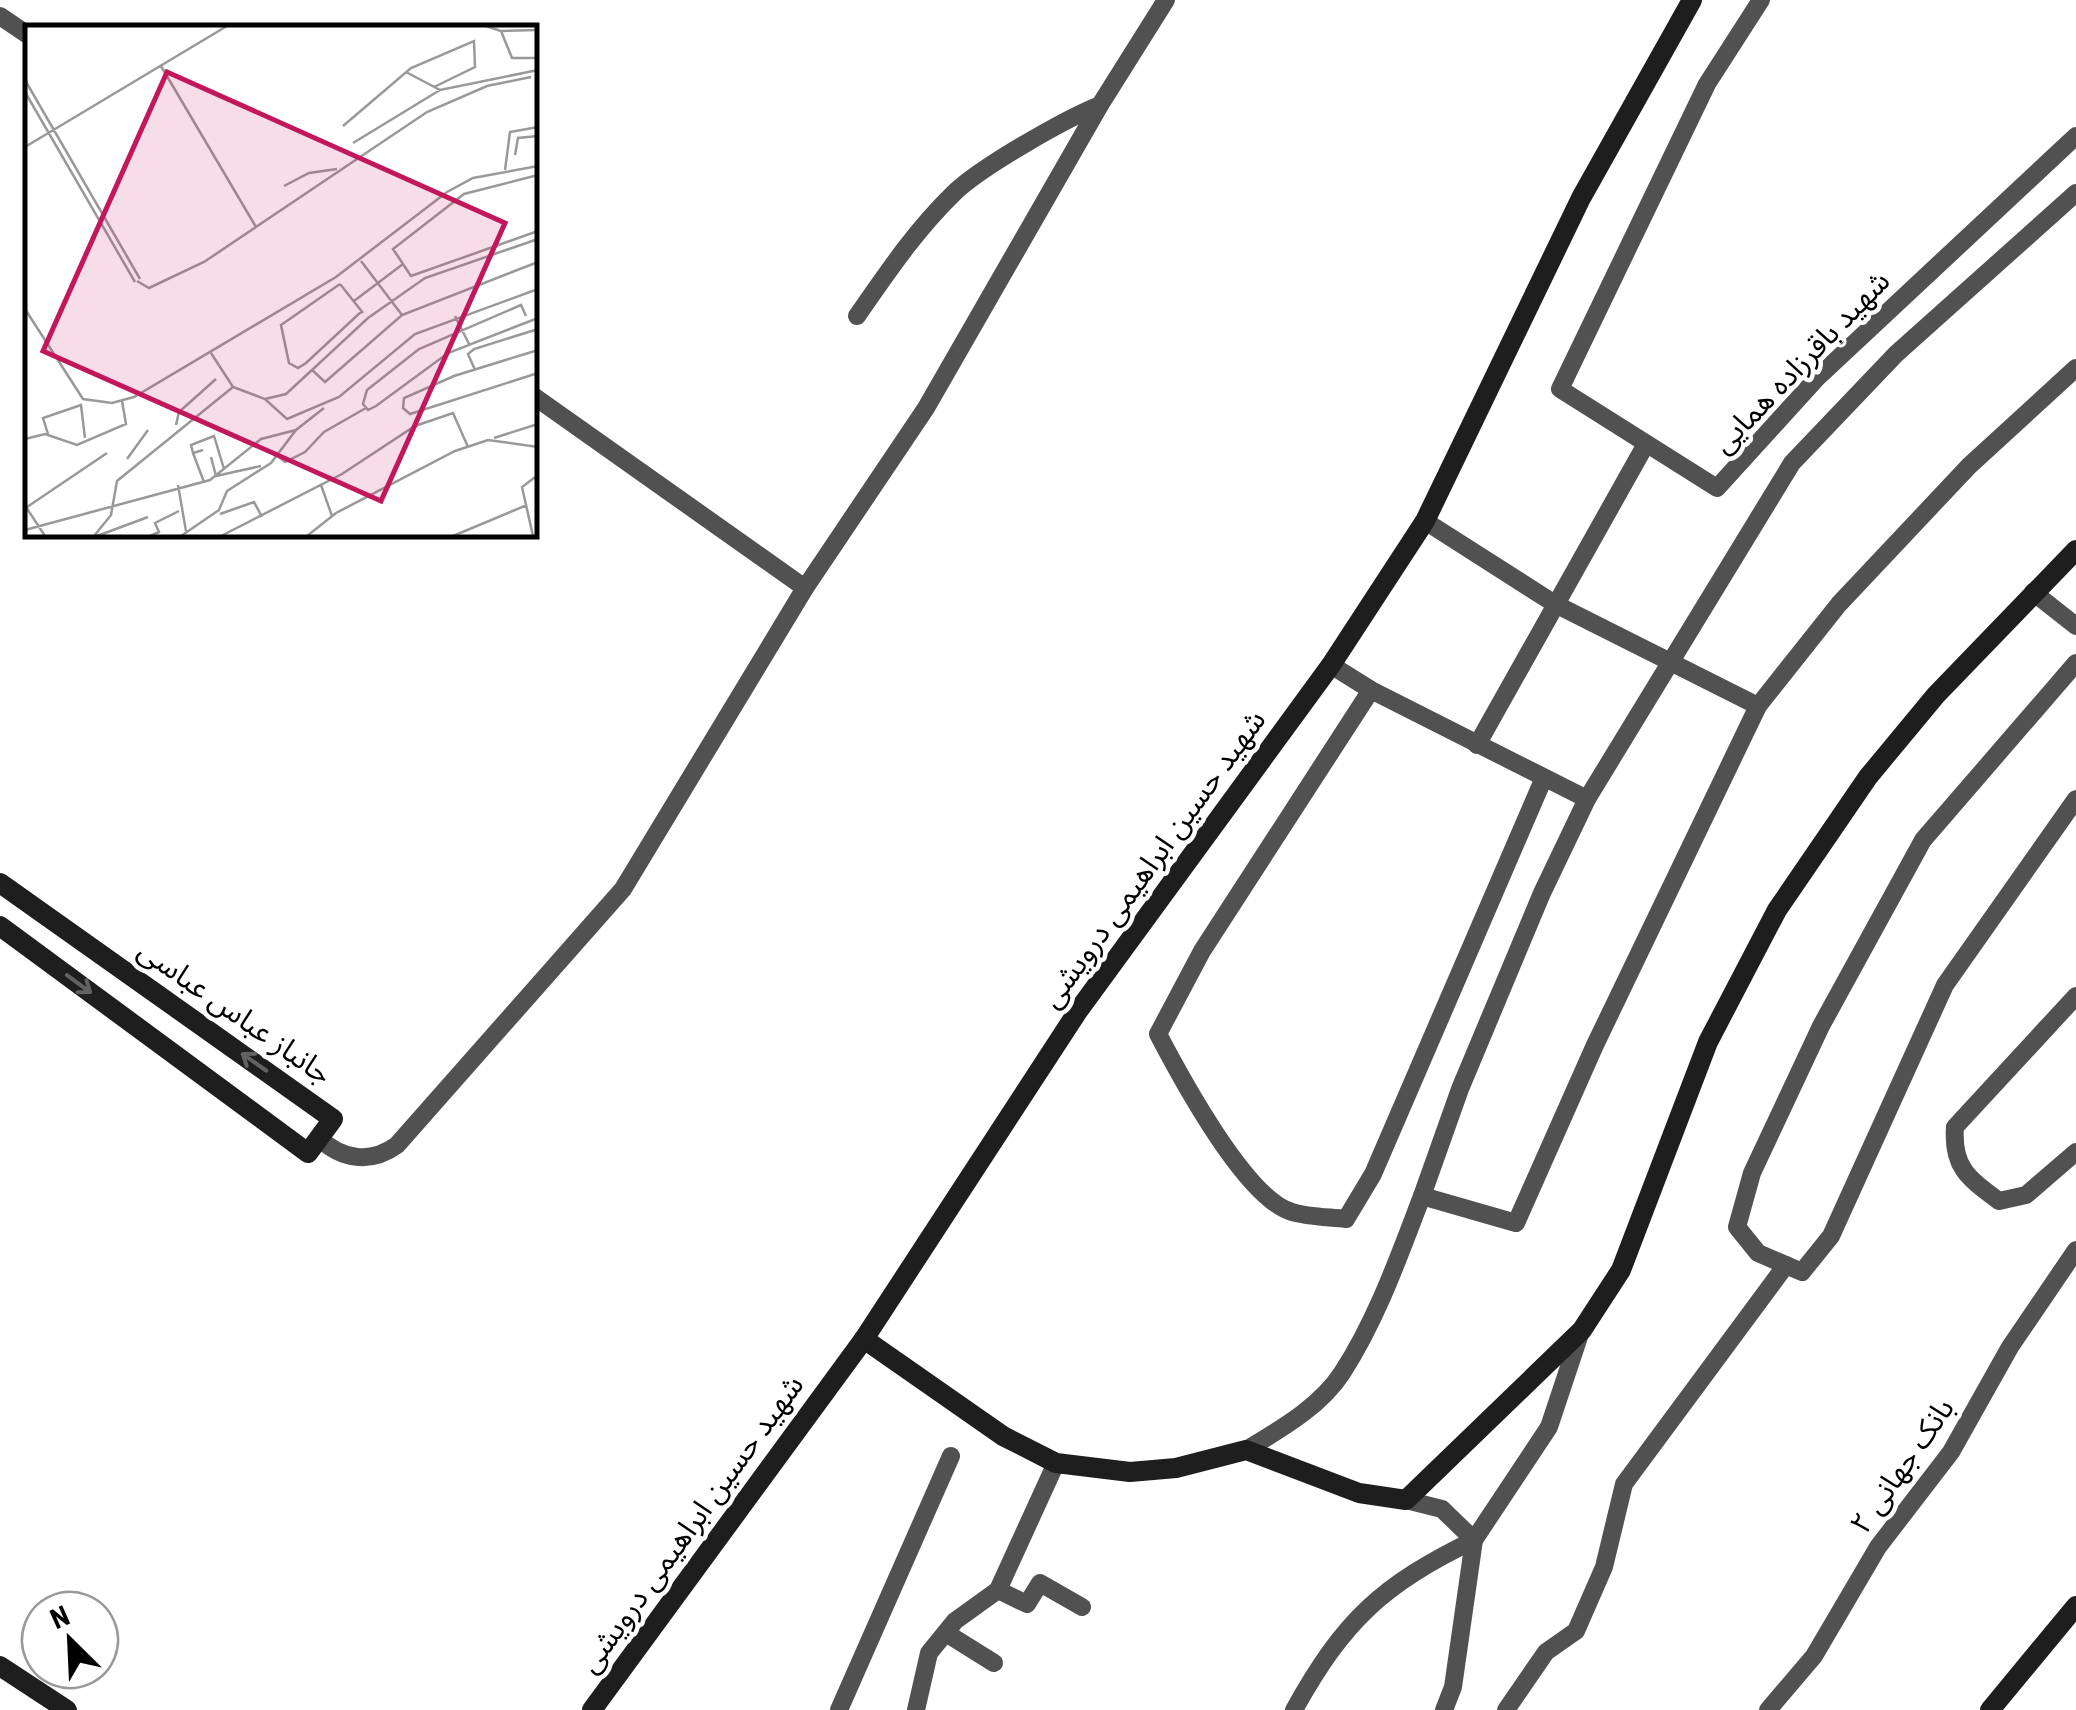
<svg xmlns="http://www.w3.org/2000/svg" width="2076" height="1710" font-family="'Roboto Condensed','Noto Sans Arabic',sans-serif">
  <rect width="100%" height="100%" fill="#fff"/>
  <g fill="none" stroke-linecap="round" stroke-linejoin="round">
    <g stroke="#515151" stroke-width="18">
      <path d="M 1761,0 L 1707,84 L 1560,389 L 1717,488 L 1817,378 L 2076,136"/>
      <path d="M 0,16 L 28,35"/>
      <path d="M 2076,193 L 1896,354 L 1792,463 L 1587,799 L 1542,893 L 1460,1089 L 1422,1196 L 1516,1223 L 1595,1045 L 1758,706 L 1839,604 L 1969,466 L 2076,368"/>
      <path d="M 857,316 C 887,273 915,231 953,194 C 979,168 1065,119 1100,105"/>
      <path d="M 535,397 L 805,588"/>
      <path d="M 1425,521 L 1555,604 L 1758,706"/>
      <path d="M 2033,592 L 2076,626"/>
      <path d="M 2076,663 L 1923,840 L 1821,1026 L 1752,1173 L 1737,1227 L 1758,1253 L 1802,1272 L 1831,1236 L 1945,985 L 2076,799"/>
      <path d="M 1331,665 L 1371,690 L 1587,799"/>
      <path d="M 1371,690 L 1202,951 L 1158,1034 C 1180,1076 1246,1199 1292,1212 C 1308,1217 1329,1217 1346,1219 L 1373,1174 L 1543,780"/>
      <path d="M 1477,745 L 1646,444"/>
      <path d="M 2076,996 L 1955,1127 C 1952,1167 1968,1178 1999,1201 L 2026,1195 L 2076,1152"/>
      <path d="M 319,1138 C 342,1160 371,1164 397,1145 L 623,889 L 805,588 L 926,408 L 1100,105 L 1166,0"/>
      <path d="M 1246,1450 C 1279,1430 1320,1407 1342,1373 C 1377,1319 1399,1256 1422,1196"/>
      <path d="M 998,1590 L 1027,1604 L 1040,1583 L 1082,1607"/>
      <path d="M 946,1633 L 994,1663"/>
      <path d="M 839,1710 L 951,1456"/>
      <path d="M 916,1710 L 929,1653 L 955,1621 L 998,1590 L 1056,1463"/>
      <path d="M 1294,1710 C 1344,1620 1382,1585 1474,1540 L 1442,1509 L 1406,1500"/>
      <path d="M 1444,1710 L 1453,1687 L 1474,1540 L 1549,1427 L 1581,1331"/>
      <path d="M 1506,1710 L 1546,1652 L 1576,1631 L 1604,1567 L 1624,1484 L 1786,1265"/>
      <path d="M 1768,1710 L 1814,1656 L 1878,1547 L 1951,1452 L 2010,1347 L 2076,1250"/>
    </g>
    <g stroke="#1e1e1e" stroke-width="20">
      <path d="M 0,883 L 333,1119 L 308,1153 L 0,926"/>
      <path d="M 864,1339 L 1003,1436 L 1056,1463 L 1130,1472 L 1176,1468 L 1246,1450 L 1359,1493 L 1406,1500 L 1582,1330 L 1621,1270 L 1708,1042 L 1777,910 L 1868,777 L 1936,695 L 2076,550"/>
      <path d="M 0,1666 L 67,1710"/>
      <path d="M 592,1710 L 864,1339 L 1078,1011 L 1331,665 L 1425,521 L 1581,198 L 1692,0"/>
      <path d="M 1990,1710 L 2076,1606"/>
    </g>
  </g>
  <defs><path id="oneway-shaft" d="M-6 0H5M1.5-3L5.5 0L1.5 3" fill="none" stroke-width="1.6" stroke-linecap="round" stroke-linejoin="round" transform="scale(2.5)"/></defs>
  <g stroke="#626262">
    <use href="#oneway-shaft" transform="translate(79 984) rotate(36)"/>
    <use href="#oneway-shaft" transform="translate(254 1062) rotate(-145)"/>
  </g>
  <g text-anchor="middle" stroke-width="9" stroke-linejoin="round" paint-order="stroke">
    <g font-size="30" fill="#000" stroke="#fff">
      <text transform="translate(1801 362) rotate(-46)" y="10">شهید باقرزاده همایی</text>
      <text transform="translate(1153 859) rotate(-54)" y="10">شهید حسین ابراهیمی درویشی</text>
      <text transform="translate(235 1012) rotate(35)" y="10">جانباز عباس عباسی</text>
      <text transform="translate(1902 1466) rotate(-55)" y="10">بانک جهانی ۲</text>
      <text transform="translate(691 1524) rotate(-54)" y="10">شهید حسین ابراهیمی درویشی</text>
    </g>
  </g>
  <g transform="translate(25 25)">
    <rect width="512" height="512" fill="#fff"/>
    <path fill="none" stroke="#999" stroke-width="2.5" d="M 461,1 L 476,6 L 487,33 L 513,33M 476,6 L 513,5M 136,41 L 231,202M 381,47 L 415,65 L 513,45M 0,55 L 115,254M 0,67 L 110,257M 318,101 L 386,43 L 449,16 L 450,42 L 409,62M 328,118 L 415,65M 0,122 L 202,1M 490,130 L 493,113 L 513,111M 480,145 L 485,107 L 513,102M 513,150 L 439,169 L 368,224 L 386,251 L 513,206M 259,161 L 284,148 L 312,144M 513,214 L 400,253 L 343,293 L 287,345 L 300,357 L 377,290 L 513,237M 336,236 L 377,290M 112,256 L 124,263 L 179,237 L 402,87 L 462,61 L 506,52M 315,259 L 256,300 L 264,338 L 273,343 L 281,338 L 337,286M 315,259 L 338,288M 329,276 L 378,239M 0,284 L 58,374 L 87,378 L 109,372 L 311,252 L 422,167 L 448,153 L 513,141M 430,291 L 444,319M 501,291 L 496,280 L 394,324 L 342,365 L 338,379 L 343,385 L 351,381 L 423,328 L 513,293M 513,325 L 429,351 L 379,373 L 378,383 L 385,389 L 513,348M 186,328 L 208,362 L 240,374 L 262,394 L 314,372 L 390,309 L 513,264M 450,345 L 443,329 L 449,324 L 513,304M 240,374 L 261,369 L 287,345M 151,400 L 154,387 L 191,354M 23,409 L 18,393 L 56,380 L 60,413M 469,413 L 513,399M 0,414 L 20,409 L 52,420 L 101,399 L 97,376M 178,425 L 168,428 L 179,457M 168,428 L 166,420 L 189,411 L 199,444M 253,431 L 260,437 L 280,427 L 299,407 L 341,383M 186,432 L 191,451 L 236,441M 102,434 L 123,405M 153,460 L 161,506M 296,460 L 307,491M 1,482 L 20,511M 2,482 L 82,428M 195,489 L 229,477 L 237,492M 0,505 L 185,455 L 236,414 L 271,405M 69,511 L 86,490 L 92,456 L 208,362M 72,511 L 123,492M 125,511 L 134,507 L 130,498 L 154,486M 156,511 L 194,485 L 202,466 L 246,438 L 271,405 L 299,383M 196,511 L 317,449 L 390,401 L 428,388 L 443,422M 282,511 L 311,488 L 430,426 L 463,415 L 513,422M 428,511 L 502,480M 508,511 L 497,462 L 513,450"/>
    <path fill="#c2185b" fill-opacity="0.15" stroke="#c2185b" stroke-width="5" d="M 142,47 L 480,198 L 356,476 L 18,326 Z"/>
    <rect width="512" height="512" fill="none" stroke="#000" stroke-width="5"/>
  </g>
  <g transform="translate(70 1640) rotate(336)"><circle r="48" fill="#ffffff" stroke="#999999" stroke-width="2.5"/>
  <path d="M0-8L18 38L0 25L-18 38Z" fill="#000000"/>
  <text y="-15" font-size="28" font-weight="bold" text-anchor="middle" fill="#000000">N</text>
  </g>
</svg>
